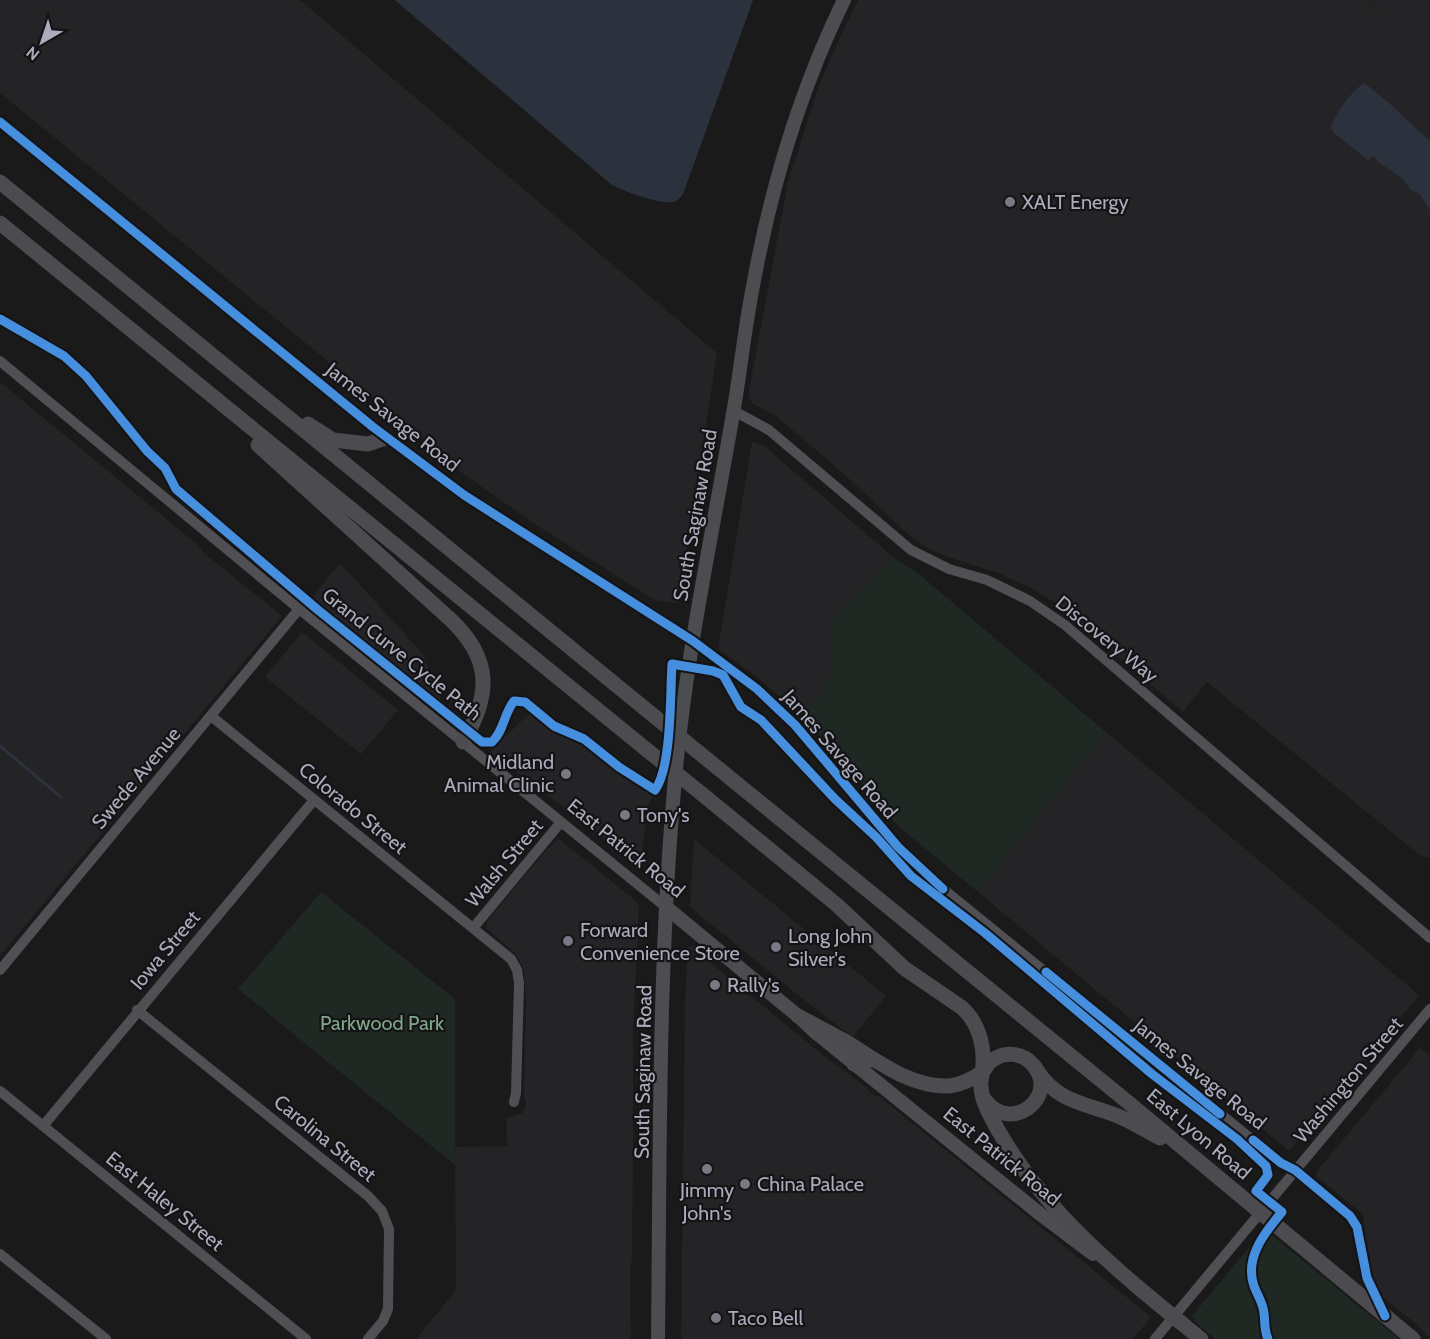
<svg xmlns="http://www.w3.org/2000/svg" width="1430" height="1339" font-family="Cabin,sans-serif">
  <rect width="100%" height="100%" fill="#1a1a1a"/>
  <g fill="#242426">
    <path d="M 0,0 L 300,0 L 717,353 L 678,603 L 656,601 L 538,526 L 455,468 L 446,458 L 0,93 Z"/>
    <path d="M 858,0 L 1365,0 L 1385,17 L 1366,0 L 1430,0 L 1430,857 L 1422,857 L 1207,682 L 1183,712 L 1054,602 L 1031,588 L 998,573 L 951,558 L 929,549 L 910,536 L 844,474 L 776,416 L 752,403 L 749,398 L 749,391 L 788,182 L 818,88 L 840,37 Z"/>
    <path d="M 0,382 L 198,545 L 205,554 L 282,616 L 0,956 Z"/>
    <path d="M 752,442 L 763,445 L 892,556 L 832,620 L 831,678 L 802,715 L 753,674 L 718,649 Z"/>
    <path d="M 340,563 L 423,654 L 444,708 L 310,600 Z"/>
    <path d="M 302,632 L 398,710 L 361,754 L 265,677 Z"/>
    <path d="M 532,711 L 556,730 L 583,741 L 653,795 L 647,810 L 640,868 L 568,810 L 489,752 Z"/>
    <path d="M 1106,732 L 1419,995 L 1289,1151 L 978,892 Z"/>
    <path d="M 559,839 L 636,901 L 639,906 L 633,1034 L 633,1155 L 632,1256 L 630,1273 L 631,1339 L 416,1339 L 456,1290 L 455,1147 L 507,1146 L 506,1118 L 523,1113 L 526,1104 L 524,1094 L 526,1001 L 524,969 L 514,952 L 487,929 L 487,921 L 548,848 Z"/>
    <path d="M 694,839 L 886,996 L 853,1037 L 804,1000 L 690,907 Z"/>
    <path d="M 694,946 L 700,954 L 824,1056 L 867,1088 L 870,1093 L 880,1097 L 1145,1312 L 1151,1317 L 1133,1339 L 681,1339 L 685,1002 L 688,947 Z"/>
    <path d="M 1420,1048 L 1430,1056 L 1430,1338 L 1415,1323 L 1380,1295 L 1368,1274 L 1363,1214 L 1316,1176 L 1317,1171 Z"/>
  </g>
  <g fill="#1f2822">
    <path d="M 892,556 L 920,575 L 1106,732 L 978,892 L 898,826 L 802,715 L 831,678 L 832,620 Z"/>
    <path d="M 321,892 L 455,999 L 455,1165 L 238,989 Z"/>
    <path d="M 1261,1233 L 1269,1233 L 1399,1339 L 1215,1339 L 1194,1321 L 1192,1316 Z"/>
  </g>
  <g fill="#2c323d">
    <path d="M 395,0 L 753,0 L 683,194 C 682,195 678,200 676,201 C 665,207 624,191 612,185 Z"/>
    <path d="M 1364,83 C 1389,101 1407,121 1430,141 L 1430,210 L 1420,194 L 1411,190 L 1403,179 L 1377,161 L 1374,156 L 1368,160 L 1333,132 L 1331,127 C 1337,111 1350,93 1364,83 Z"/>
  </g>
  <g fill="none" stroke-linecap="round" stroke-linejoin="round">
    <path stroke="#2c323d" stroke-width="3" d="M 0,746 L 61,797"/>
    <g stroke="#504f54" stroke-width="10">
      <path d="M 0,122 L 373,427 L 464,495 L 693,641 L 757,689 L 795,725 L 887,836 L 927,876 L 1281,1163 L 1295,1170 L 1350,1216 L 1357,1227 L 1367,1278 L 1380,1308"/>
      <path d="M 0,361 L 299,609 L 667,908"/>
      <path d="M 734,411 L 769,430 L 911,550 L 949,569 L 987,580 L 1030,601 L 1065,625 L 1430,938"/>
      <path d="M 211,716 L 511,959 L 517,970 L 519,983 L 516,1093 L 514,1102"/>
      <path d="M 474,927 L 561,822"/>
      <path d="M 0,970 L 299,609"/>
      <path d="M 137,1010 L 368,1196 L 382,1211 L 389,1229 L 388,1309 L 383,1321 L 368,1339"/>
      <path d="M 0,1091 L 306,1339"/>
      <path d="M 43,1126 L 314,800"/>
      <path d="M 0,1254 L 106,1339"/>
      <path d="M 1155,1339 L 1430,1009"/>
    </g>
    <g stroke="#4c4d50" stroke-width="14">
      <path d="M 667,908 L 798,1016 L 814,1031 L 1040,1214 L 1093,1254"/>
      <path d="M 658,1339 C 660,1154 658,963 675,779 C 686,654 713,531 734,408 C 741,367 745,326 753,286 C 771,187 800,90 844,0"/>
    </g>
    <g stroke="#4c4c50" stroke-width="15">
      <path d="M 0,182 L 654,716"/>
      <path d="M 0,223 L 647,750"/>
      <path d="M 308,424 L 333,440 L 368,444 L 386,438"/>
      <path d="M 258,445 L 451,620 C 492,659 491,695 463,742"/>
      <path d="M 708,760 L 1124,1099 L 1413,1339"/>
      <path d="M 702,794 L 837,905 L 904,968 L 961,1007 C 980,1023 986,1050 982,1074 C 982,1079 980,1082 981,1087 C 982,1103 991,1117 998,1130 C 1047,1216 1125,1277 1201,1339"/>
      <path d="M 798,1016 C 813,1024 828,1032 843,1040 C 874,1058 908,1087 947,1086 C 957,1086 973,1079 981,1073 C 985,1071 986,1066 989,1063 C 1002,1050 1023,1052 1034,1066 C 1059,1097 1011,1134 986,1101"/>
      <path d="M 854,1064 L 863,1059 L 874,1060"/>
      <path d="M 1038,1072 C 1059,1103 1086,1103 1118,1116 C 1133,1122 1146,1131 1160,1138"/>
    </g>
    <g stroke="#4c4c50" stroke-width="15">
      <path d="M 654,716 L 708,760"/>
      <path d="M 647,750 L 702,794"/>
    </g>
    <g stroke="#141416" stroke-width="13">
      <g id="cycleway">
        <path d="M 0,122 L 373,427 L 464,495 L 693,641 L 757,689 L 795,725 L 898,847 L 943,889"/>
        <path d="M 0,319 L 64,356 L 86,376 L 147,451 L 165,468 L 176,489 L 318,610 L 482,742 L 492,742 C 504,731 504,713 514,701 L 525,702 L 554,726 L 584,739 L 619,767 L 655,790 C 672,767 670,694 672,664 L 713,671 L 723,675 L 741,707 L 761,720 L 835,799 L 876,837 L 911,876 L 985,933 L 1152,1074 L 1237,1139 L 1266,1166 L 1268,1175 L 1256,1191 L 1282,1212 C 1265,1232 1244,1258 1254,1286 C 1257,1294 1261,1300 1263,1308 C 1266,1319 1263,1328 1268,1339"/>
        <path d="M 1046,972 L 1220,1114"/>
        <path d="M 1253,1140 L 1281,1163 L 1295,1170 L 1350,1216 L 1357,1227 L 1367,1278 L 1385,1316"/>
      </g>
    </g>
    <use href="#cycleway" stroke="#468fdf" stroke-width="9"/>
  </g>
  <g fill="#787983" stroke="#141416" stroke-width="2">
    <circle cx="1010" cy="202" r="6"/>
    <circle cx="566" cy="774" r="6"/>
    <circle cx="625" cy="815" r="6"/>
    <circle cx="568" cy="941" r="6"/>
    <circle cx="776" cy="947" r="6"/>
    <circle cx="715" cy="985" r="6"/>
    <circle cx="707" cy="1169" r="6"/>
    <circle cx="745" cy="1184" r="6"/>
    <circle cx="716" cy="1318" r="6"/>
  </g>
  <g text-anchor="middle" stroke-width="4.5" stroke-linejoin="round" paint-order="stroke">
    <g font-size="20" fill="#abacbb" stroke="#141416" text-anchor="start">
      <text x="1022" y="209">XALT Energy</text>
      <text x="554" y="769" text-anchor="end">Midland<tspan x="554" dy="23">Animal Clinic</tspan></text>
      <text x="637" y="822">Tony's</text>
      <text x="580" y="937">Forward<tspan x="580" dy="23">Convenience Store</tspan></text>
      <text x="788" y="943">Long John<tspan x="788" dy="23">Silver's</tspan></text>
      <text x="727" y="992">Rally's</text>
      <text x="757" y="1191">China Palace</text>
      <text x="707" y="1197" text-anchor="middle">Jimmy<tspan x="707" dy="23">John's</tspan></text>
      <text x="728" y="1325">Taco Bell</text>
    </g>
    <g font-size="20" fill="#abacbb" stroke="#141416">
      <text transform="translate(393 417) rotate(38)" y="7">James Savage Road</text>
      <text transform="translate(695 515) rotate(-80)" y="7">South Saginaw Road</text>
      <text transform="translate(1107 639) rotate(39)" y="7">Discovery Way</text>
      <text transform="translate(402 654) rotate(39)" y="7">Grand Curve Cycle Path</text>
      <text transform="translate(840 754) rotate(49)" y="7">James Savage Road</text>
      <text transform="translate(136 778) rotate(-50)" y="7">Swede Avenue</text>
      <text transform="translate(353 808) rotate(39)" y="7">Colorado Street</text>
      <text transform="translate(626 848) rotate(39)" y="7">East Patrick Road</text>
      <text transform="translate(504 863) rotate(-50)" y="7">Walsh Street</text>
      <text transform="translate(165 950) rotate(-50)" y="7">Iowa Street</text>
      <text transform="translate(643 1072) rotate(-89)" y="7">South Saginaw Road</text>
      <text transform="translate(1200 1074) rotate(39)" y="7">James Savage Road</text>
      <text transform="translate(1348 1080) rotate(-50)" y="7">Washington Street</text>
      <text transform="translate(1199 1134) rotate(40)" y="7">East Lyon Road</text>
      <text transform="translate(325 1138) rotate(39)" y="7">Carolina Street</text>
      <text transform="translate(1002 1156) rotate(39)" y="7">East Patrick Road</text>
      <text transform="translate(165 1201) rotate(39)" y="7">East Haley Street</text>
    </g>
    <g font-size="20" fill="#81a78a" stroke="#141416">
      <text x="382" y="1030">Parkwood Park</text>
    </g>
  </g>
  <g transform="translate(42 42) rotate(219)" stroke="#141416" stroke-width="4.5" paint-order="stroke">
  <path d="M0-4.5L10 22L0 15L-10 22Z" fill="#abacbb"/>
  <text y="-9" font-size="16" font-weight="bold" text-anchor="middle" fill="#abacbb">N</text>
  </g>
</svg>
